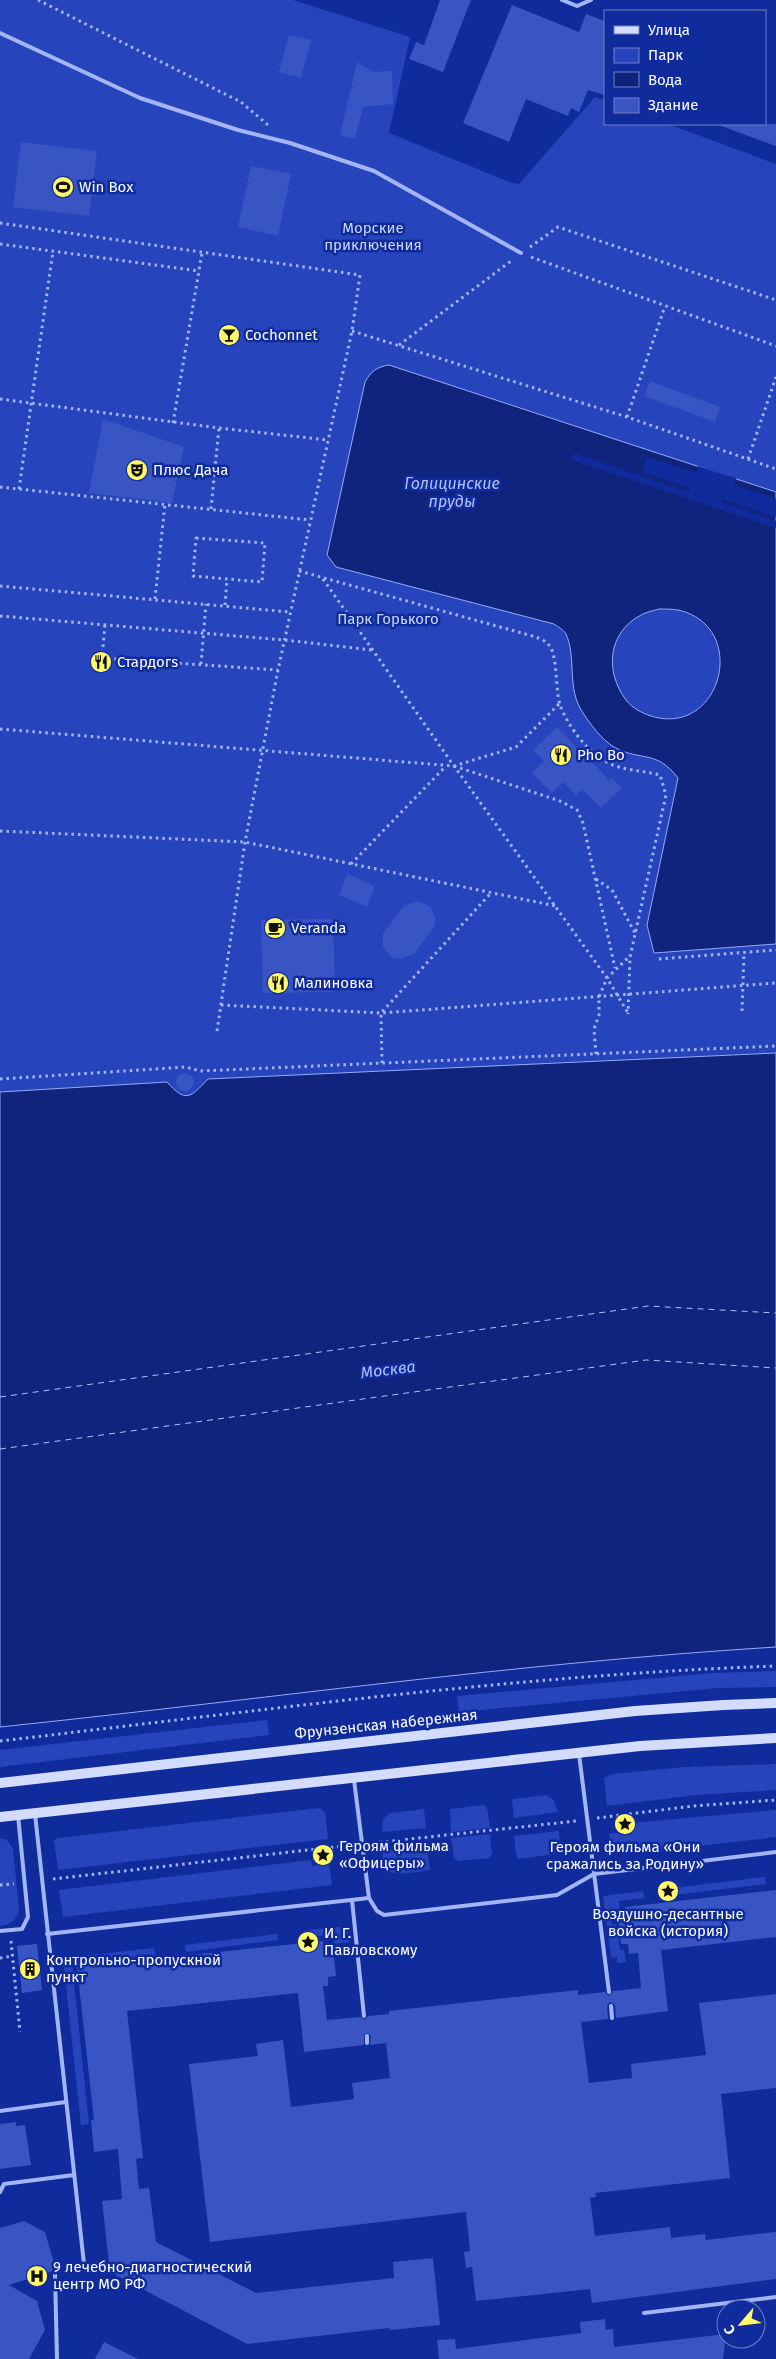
<svg xmlns="http://www.w3.org/2000/svg" width="776" height="2359" font-family="'Fira Sans',sans-serif">
  <rect width="100%" height="100%" fill="#102b9c"/>
  <g fill="#2645bc">
    <path d="M 0,0 L 293,0 L 410,37 L 389,133 L 512,183 L 519,184 L 595,97 L 605,100 L 605,124 L 668,124 L 776,164 L 776,1053 L 208,1079 C 190,1098 186,1103 167,1082 L 0,1092 Z"/>
    <path d="M 776,1671 L 776,1687 L 718,1688 L 459,1712 L 457,1696 L 713,1673 Z"/>
    <path d="M 267,1720 L 269,1735 L 0,1767 L 0,1750 Z"/>
    <path d="M 776,1764 L 776,1790 L 697,1795 L 607,1806 L 604,1778 L 612,1774 L 685,1767 Z"/>
    <path d="M 546,1795 L 554,1800 L 558,1812 L 514,1818 L 512,1799 Z"/>
    <path d="M 484,1805 L 487,1808 L 490,1828 L 451,1832 L 450,1809 Z"/>
    <path d="M 320,1808 L 325,1813 L 328,1839 L 58,1870 L 54,1840 L 58,1838 Z"/>
    <path d="M 424,1809 L 426,1828 L 382,1832 L 383,1819 L 390,1813 Z"/>
    <path d="M 776,1810 L 776,1837 L 621,1855 L 621,1851 L 612,1852 L 609,1834 L 632,1831 L 631,1823 Z"/>
    <path d="M 559,1831 L 560,1845 L 555,1854 L 517,1859 L 514,1836 Z"/>
    <path d="M 490,1834 L 492,1853 L 489,1858 L 458,1861 L 454,1858 L 451,1838 Z"/>
    <path d="M 0,1838 L 7,1840 L 13,1849 L 19,1909 C 17,1919 12,1925 0,1926 Z"/>
    <path d="M 427,1846 L 430,1870 C 420,1871 389,1879 384,1867 C 383,1862 383,1856 382,1851 Z"/>
    <path d="M 311,1860 L 312,1866 L 329,1864 L 332,1885 L 63,1917 L 59,1890 Z"/>
    <path d="M 765,1877 L 766,1884 L 673,1895 L 672,1888 Z"/>
    <path d="M 643,1891 L 644,1898 L 619,1901 L 620,1911 L 611,1912 L 612,1925 L 616,1924 L 620,1950 L 624,1950 L 626,1962 L 617,1963 L 617,1957 L 611,1958 L 603,1896 Z"/>
    <path d="M 347,1926 L 349,1942 L 334,1944 L 333,1934 L 309,1937 L 308,1930 Z"/>
    <path d="M 277,1934 L 278,1940 L 186,1952 L 185,1945 Z"/>
    <path d="M 154,1948 L 155,1955 L 72,1964 L 89,2124 L 81,2125 L 63,1958 Z"/>
  </g>
  <g fill="#10247d" stroke="#96abf8" fill-rule="evenodd">
    <path d="M 389,365 L 776,492 L 776,944 L 654,953 L 647,925 L 678,778 C 656,749 641,762 614,747 C 601,739 591,725 583,713 C 566,688 577,658 566,634 C 564,630 558,627 554,624 L 336,567 L 327,555 L 365,382 C 371,371 377,367 389,365 ZM 659,609 C 665,609 672,609 678,610 C 750,626 722,738 651,716 C 642,713 632,708 626,700 C 605,672 607,633 641,615 C 646,612 653,611 659,609 Z"/>
    <path d="M 776,1053 L 776,1647 C 516,1663 259,1700 0,1727 L 0,1092 L 167,1082 C 186,1103 190,1098 208,1079 Z"/>
  </g>
  <path fill="#102b9c" d="M 574,453 L 689,492 L 690,488 L 642,472 L 647,457 L 696,473 L 698,466 L 736,478 L 734,485 L 776,499 L 776,517 L 723,499 L 721,502 L 776,521 L 776,528 L 572,460 Z"/>
  <g fill="none" stroke-linecap="round" stroke-linejoin="round">
    <g stroke="#b1c0fb" stroke-width="1" stroke-dasharray="6 5" stroke-linecap="butt">
      <path d="M 0,1397 L 648,1306 L 776,1313"/>
      <path d="M 0,1449 L 646,1360 L 776,1368"/>
    </g>
  </g>
  <g fill="#3954c3">
    <path d="M 440,0 L 471,0 L 443,72 L 409,59 L 416,42 L 424,45 Z"/>
    <path d="M 512,5 L 579,32 L 586,14 L 605,21 L 605,95 L 588,90 L 579,112 L 571,108 L 568,116 L 526,99 L 509,142 L 463,123 Z"/>
    <path d="M 289,35 L 311,40 L 301,78 L 279,72 Z"/>
    <path d="M 357,62 L 373,72 L 392,71 L 393,104 L 363,107 L 355,139 L 340,135 Z"/>
    <path d="M 721,124 L 776,124 L 776,146 L 721,126 Z"/>
    <path d="M 21,142 L 97,151 L 89,216 L 13,207 Z"/>
    <path d="M 251,166 L 291,174 L 278,236 L 238,227 Z"/>
    <path d="M 650,381 L 720,407 L 715,422 L 644,396 Z"/>
    <path d="M 103,419 L 184,447 L 172,503 L 89,493 Z"/>
    <path d="M 557,727 L 609,780 L 612,778 L 622,788 L 601,808 L 582,789 L 576,795 L 563,782 L 552,793 L 532,773 L 544,761 L 533,750 Z"/>
    <path d="M 347,874 L 375,886 L 367,907 L 339,895 Z"/>
    <path d="M 417,901 L 430,906 L 436,920 L 434,927 L 414,954 L 400,959 L 393,958 L 383,948 L 383,933 L 404,906 Z"/>
    <path d="M 333,919 L 335,985 L 332,992 L 263,993 L 261,920 Z"/>
    <circle cx="185" cy="1082" r="9"/>
    <path d="M 776,1890 L 776,1937 L 661,1950 L 668,2011 L 616,2018 L 615,2005 L 610,2002 L 607,2006 L 608,2019 L 581,2022 L 589,2083 L 632,2078 L 631,2064 L 706,2055 L 699,2003 L 776,1994 L 776,2088 L 721,2094 L 730,2178 L 595,2193 L 596,2197 L 590,2198 L 595,2236 L 670,2227 L 671,2238 L 705,2234 L 706,2240 L 776,2232 L 776,2279 L 592,2303 L 590,2289 L 476,2301 L 472,2267 L 466,2268 L 464,2252 L 470,2251 L 466,2212 L 210,2242 L 189,2064 L 258,2056 L 256,2044 L 283,2040 L 291,2107 L 354,2099 L 352,2083 L 390,2078 L 386,2043 L 370,2045 L 371,2036 L 368,2033 L 364,2035 L 364,2045 L 304,2052 L 298,1993 L 127,2011 L 143,2158 L 136,2159 L 139,2189 L 149,2188 L 156,2242 L 256,2293 L 394,2278 L 393,2262 L 433,2258 L 440,2325 L 390,2330 L 389,2328 L 247,2344 L 110,2272 L 102,2201 L 122,2199 L 118,2149 L 94,2152 L 91,2120 L 94,2120 L 77,1967 L 323,1941 L 324,1950 L 333,1949 L 336,1976 L 328,1977 L 328,1986 L 323,1986 L 327,2020 L 360,2017 L 365,2020 L 368,2016 L 389,2014 L 389,2011 L 578,1990 L 578,1995 L 605,1992 L 609,1996 L 613,1991 L 641,1988 L 638,1953 L 629,1954 L 628,1944 L 621,1944 L 618,1918 L 626,1918 L 625,1907 Z"/>
    <path d="M 37,1944 L 42,1990 L 22,1993 L 17,1946 Z"/>
    <path d="M 16,2122 L 16,2126 L 25,2125 L 31,2165 L 0,2169 L 0,2124 Z"/>
    <path d="M 24,2221 L 45,2232 L 56,2270 L 9,2285 L 37,2301 L 45,2330 L 29,2359 L 0,2359 L 0,2228 Z"/>
    <path d="M 605,2319 L 606,2330 L 613,2329 L 614,2347 L 726,2334 L 723,2359 L 439,2359 L 437,2340 L 455,2339 L 456,2349 L 581,2333 L 580,2322 Z"/>
    <path d="M 104,2342 L 138,2359 L 95,2359 Z"/>
  </g>
  <g fill="none" stroke-linecap="round" stroke-linejoin="round">
    <g stroke="#a4b5f5" stroke-width="3" stroke-dasharray="2.5 4" stroke-linecap="butt">
      <path d="M 38,0 L 241,102 L 268,125"/>
      <path d="M 0,223 L 360,275 L 352,331 L 278,670 L 245,842 L 217,1031"/>
      <path d="M 0,244 L 199,271"/>
      <path d="M 530,247 L 558,227 L 776,300"/>
      <path d="M 531,257 L 776,346"/>
      <path d="M 352,331 L 627,417 L 776,469"/>
      <path d="M 399,345 L 511,261"/>
      <path d="M 0,399 L 219,428 L 328,440"/>
      <path d="M 627,417 L 665,306"/>
      <path d="M 173,423 L 202,253"/>
      <path d="M 748,459 L 776,377"/>
      <path d="M 0,487 L 310,520"/>
      <path d="M 19,489 L 53,251"/>
      <path d="M 211,509 L 219,428"/>
      <path d="M 196,538 L 265,543 L 262,582 L 193,576 Z"/>
      <path d="M 299,571 L 536,637 C 540,639 546,641 549,645 C 558,656 555,689 560,705 C 568,726 585,749 605,761 C 621,771 642,770 660,775 L 666,795 L 630,957 L 628,1014"/>
      <path d="M 323,579 L 454,766 L 607,978 L 628,1013"/>
      <path d="M 0,586 L 290,612"/>
      <path d="M 155,599 L 165,504"/>
      <path d="M 225,605 L 227,579"/>
      <path d="M 0,616 L 284,640 L 372,650"/>
      <path d="M 105,625 L 102,658 L 278,670"/>
      <path d="M 201,664 L 206,604"/>
      <path d="M 0,729 L 454,766 L 516,747 L 560,703"/>
      <path d="M 454,766 L 560,801 L 577,810 L 583,823 L 615,968"/>
      <path d="M 0,831 L 245,842 L 556,906"/>
      <path d="M 351,864 L 446,766"/>
      <path d="M 596,879 L 612,890 L 635,933"/>
      <path d="M 659,959 L 776,950"/>
      <path d="M 221,1005 L 381,1013 L 776,983"/>
      <path d="M 742,1011 L 744,954"/>
      <path d="M 596,1054 L 594,1029 L 599,1015 L 599,997 L 607,978 L 629,957"/>
      <path d="M 382,1063 L 381,1013 L 490,894"/>
      <path d="M 0,1079 L 186,1067 L 200,1071 L 776,1046"/>
      <path d="M 0,1741 C 258,1711 516,1675 776,1666"/>
      <path d="M 597,1818 L 693,1806 L 776,1800"/>
      <path d="M 373,1843 L 576,1821"/>
      <path d="M 53,1879 L 352,1845"/>
      <path d="M 0,1885 L 14,1884"/>
      <path d="M 11,1941 L 20,2032"/>
      <path d="M 0,1958 L 13,1956"/>
    </g>
    <g stroke="#a4b5f5" stroke-width="4">
      <path d="M 562,0 L 577,6 L 591,0"/>
      <path d="M 0,33 L 140,98 L 238,130 L 290,143 L 374,171 L 521,253"/>
      <path d="M 579,1754 L 609,1992"/>
      <path d="M 354,1780 L 369,1898 L 377,1911 L 384,1915 L 557,1895 L 594,1874 L 776,1852"/>
      <path d="M 35,1814 L 84,2264"/>
      <path d="M 352,1900 L 364,2016"/>
      <path d="M 0,1931 L 22,1929 L 28,1917 L 18,1815"/>
      <path d="M 47,1934 L 369,1898"/>
      <path d="M 611,2006 L 612,2018"/>
      <path d="M 367,2036 L 367,2043"/>
      <path d="M 0,2111 L 66,2102"/>
      <path d="M 0,2192 L 4,2184 L 74,2175"/>
      <path d="M 55,2274 L 57,2359"/>
      <path d="M 644,2313 L 776,2297"/>
    </g>
    <g stroke="#d4dcfe" stroke-width="10">
      <path d="M 0,1783 L 635,1711 L 723,1705 L 776,1703"/>
      <path d="M 0,1817 L 640,1746 L 776,1738"/>
    </g>
  </g>
  <defs>
    <g id="stadium-disc" transform="scale(1.125)"><circle r="9.5" fill="#fff868" stroke="#102b9c"/><path d="M0-5a6.5 5 0 1 0 0 10a6.5 5 0 1 0 0-10ZM-3.5-1.8h7v3.6h-7Z" fill="#111"/></g>
    <g id="bar-disc" transform="scale(1.125)"><circle r="9.5" fill="#fff868" stroke="#102b9c"/><path d="M-6-5H6L.8 .8V4.5H3.5V6h-7V4.5H-.8V.8Z" fill="#111"/></g>
    <g id="theatre-disc" transform="scale(1.125)"><circle r="9.5" fill="#fff868" stroke="#102b9c"/><path d="M-5-5.5Q0-4 5-5.5V0Q5 5 0 6Q-5 5-5 0ZM-3.3-2.5H-1v1.5H-3.3ZM1-2.5H3.3v1.5H1ZM-2.8 1Q0 5.5 2.8 1Z" fill="#111"/></g>
    <g id="restaurant-disc" transform="scale(1.125)"><circle r="9.5" fill="#fff868" stroke="#102b9c"/><path d="M-5-6h1v4h1v-4h1v4h1v-4h1v5L-1.5 .5V6h-2V.5L-5-1ZM5-6V6H3V1.5H1.5Q1.5-4 5-6Z" fill="#111"/></g>
    <g id="cafe-disc" transform="scale(1.125)"><circle r="9.5" fill="#fff868" stroke="#102b9c"/><path d="M-5.5-4.5H6V0H3Q3 3.5 0 3.5H-2.5Q-5.5 3.5-5.5 0ZM3-3.2v2h1.7v-2ZM-6 4.5H4V6H-6Z" fill="#111"/></g>
    <g id="sight-disc" transform="scale(1.125)"><circle r="9.5" fill="#fff868" stroke="#102b9c"/><path d="M0-6L1.8-2.2L6-1.7L2.9 1.2L3.7 5.4L0 3.3L-3.7 5.4L-2.9 1.2L-6-1.7L-1.8-2.2Z" fill="#111"/></g>
    <g id="building-disc" transform="scale(1.125)"><circle r="9.5" fill="#fff868" stroke="#102b9c"/><path d="M-4-6H4V6H1V3H-1V6H-4ZM-2.5-4.3h1.7v1.8h-1.7ZM.8-4.3h1.7v1.8H.8ZM-2.5-1h1.7V.8h-1.7ZM.8-1h1.7V.8H.8Z" fill="#111"/></g>
    <g id="hospital-disc" transform="scale(1.125)"><circle r="9.5" fill="#fff868" stroke="#102b9c"/><path d="M-5-5h3v3.5h4V-5h3V5h-3V1.5h-4V5h-3Z" fill="#111"/></g>
  </defs>
  <g fill-rule="evenodd">
    <use href="#stadium-disc" x="63" y="187"/>
    <use href="#bar-disc" x="229" y="335"/>
    <use href="#theatre-disc" x="137" y="470"/>
    <use href="#restaurant-disc" x="101" y="662"/>
    <use href="#restaurant-disc" x="561" y="755"/>
    <use href="#cafe-disc" x="275" y="928"/>
    <use href="#restaurant-disc" x="278" y="983"/>
    <use href="#sight-disc" x="625" y="1824"/>
    <use href="#sight-disc" x="323" y="1855"/>
    <use href="#sight-disc" x="668" y="1891"/>
    <use href="#sight-disc" x="308" y="1942"/>
    <use href="#building-disc" x="30" y="1969"/>
    <use href="#hospital-disc" x="37" y="2276"/>
  </g>
  <g text-anchor="middle" stroke-width="5" stroke-linejoin="round" paint-order="stroke">
    <g font-size="15" fill="#fff" stroke="#102b9c" text-anchor="start">
      <text x="79" y="192">Win Box</text>
      <text x="245" y="340">Cochonnet</text>
      <text x="153" y="475">Плюс Дача</text>
      <text x="117" y="667">Стардогs</text>
      <text x="577" y="760">Pho Bo</text>
      <text x="291" y="933">Veranda</text>
      <text x="294" y="988">Малиновка</text>
      <text x="339" y="1851">Героям фильма<tspan x="339" dy="17">«Офицеры»</tspan></text>
      <text x="625" y="1852" text-anchor="middle">Героям фильма «Они<tspan x="625" dy="17">сражались за Родину»</tspan></text>
      <text x="668" y="1919" text-anchor="middle">Воздушно-десантные<tspan x="668" dy="17">войска (история)</tspan></text>
      <text x="324" y="1938">И. Г.<tspan x="324" dy="17">Павловскому</tspan></text>
      <text x="46" y="1965">Контрольно-пропускной<tspan x="46" dy="17">пункт</tspan></text>
      <text x="53" y="2272">9 лечебно-диагностический<tspan x="53" dy="17">центр МО РФ</tspan></text>
    </g>
    <g font-size="15" fill="#cdd7fe" stroke="#102b9c">
      <text x="373" y="233">Морские<tspan x="373" dy="17">приключения</tspan></text>
      <text x="388" y="624">Парк Горького</text>
    </g>
    <g font-size="15" fill="#fff" stroke="#102b9c">
      <text transform="translate(386 1724) rotate(-6)" y="5">Фрунзенская набережная</text>
    </g>
    <g font-size="16" font-style="italic" fill="#b1c0fb" stroke="#102b9c">
      <text x="452" y="489">Голицинские<tspan x="452" dy="18">пруды</tspan></text>
      <text transform="translate(388 1369) rotate(-7)" y="6">Москва</text>
    </g>
  </g>
  <rect x="604" y="10" width="162" height="115" fill="#102b9c" stroke="#7080c4"/>
  <rect x="614" y="26" width="25" height="8" fill="#d4dcfe" stroke="#7080c4"/>
  <text x="648" y="35" font-size="15" fill="#ffffff">Улица</text>
  <rect x="614" y="48" width="25" height="15" fill="#2645bc" stroke="#7080c4"/>
  <text x="648" y="60" font-size="15" fill="#ffffff">Парк</text>
  <rect x="614" y="72" width="25" height="15" fill="#10247d" stroke="#7080c4"/>
  <text x="648" y="85" font-size="15" fill="#ffffff">Вода</text>
  <rect x="614" y="98" width="25" height="15" fill="#3954c3" stroke="#7080c4"/>
  <text x="648" y="110" font-size="15" fill="#ffffff">Здание</text>
  <g transform="translate(741 2324) rotate(242)"><circle r="24" fill="#102b9c" stroke="#7080c4"/>
  <path d="M0-4L9 19L0 12L-9 19Z" fill="#fff868"/>
  <text y="-8" font-size="14" font-weight="bold" text-anchor="middle" fill="#ffffff">С</text>
  </g>
</svg>
